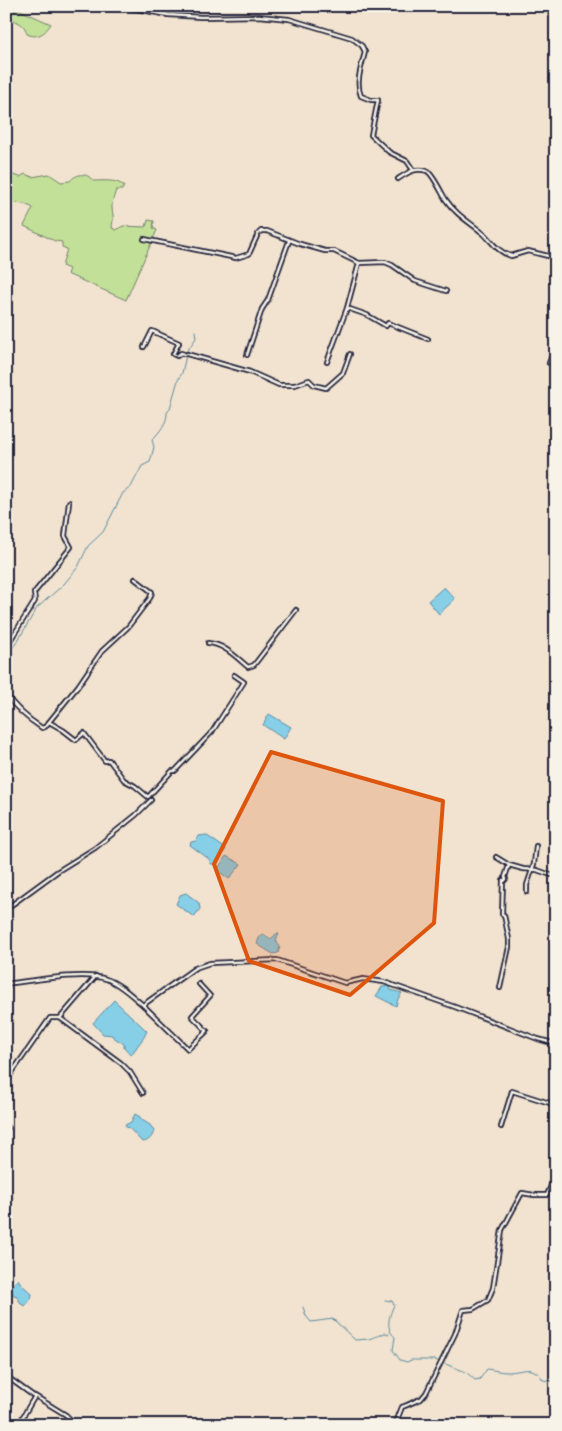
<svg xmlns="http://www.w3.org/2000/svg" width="562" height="1431" font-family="'Playpen Sans',sans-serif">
  <rect width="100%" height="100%" fill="#f1e3cf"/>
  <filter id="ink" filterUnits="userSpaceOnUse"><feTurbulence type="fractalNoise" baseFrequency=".02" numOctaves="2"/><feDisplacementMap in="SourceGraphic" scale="10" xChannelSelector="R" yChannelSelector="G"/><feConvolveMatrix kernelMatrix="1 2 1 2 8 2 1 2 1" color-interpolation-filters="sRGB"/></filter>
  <g filter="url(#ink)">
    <g fill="#c2e098" stroke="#72816a">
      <path d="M 15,8 L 51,24 C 45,33 38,39 27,34 C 25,24 18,22 10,19 Z"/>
      <path d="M 6,173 L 20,177 L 25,174 L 32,177 L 49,174 L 61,182 L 70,181 C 77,173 87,172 93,181 C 103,181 116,179 124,186 L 122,190 L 116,190 C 112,202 111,204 113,215 C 114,219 112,224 112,228 L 116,230 L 123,226 L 146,227 L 148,220 L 154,221 L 153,228 L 157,230 L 126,300 L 67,274 L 69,269 L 62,266 L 67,249 L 62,247 L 62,242 L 55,241 L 24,226 L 33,208 C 25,203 18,203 9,204 L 6,209 Z"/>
    </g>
    <g fill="#86cfe7" stroke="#5e8aa2">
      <path d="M 444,587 L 455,599 L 439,614 L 428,601 Z"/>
      <path d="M 269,714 L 291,727 L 284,739 L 263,725 Z"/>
      <path d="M 206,835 L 226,849 L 215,864 L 211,864 L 209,859 L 190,845 L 191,842 L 196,841 L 199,836 Z"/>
      <path d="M 226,856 L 241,864 L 229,879 L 217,870 Z"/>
      <path d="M 186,893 L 199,903 L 200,909 L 194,917 L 176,904 L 180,895 Z"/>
      <path d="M 263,934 L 271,939 L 276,934 L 279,934 L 276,940 L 280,947 L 278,953 L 273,954 L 257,944 L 259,938 Z"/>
      <path d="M 389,986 L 391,990 L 402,993 L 398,999 L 396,1006 L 376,996 L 382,987 Z"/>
      <path d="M 114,1000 L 147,1031 L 144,1037 L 131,1055 L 124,1047 L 124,1044 L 113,1037 L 112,1035 L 103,1034 L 93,1023 Z"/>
      <path d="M 135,1114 L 140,1117 L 142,1120 L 150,1125 L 154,1130 C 153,1137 148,1142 142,1142 L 129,1128 L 126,1127 L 125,1125 L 131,1122 Z"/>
      <path d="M 18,1279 L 21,1284 L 32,1294 L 31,1299 L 25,1306 L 21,1304 L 17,1296 L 14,1295 L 9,1289 Z"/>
    </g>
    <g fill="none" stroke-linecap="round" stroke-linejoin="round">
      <g stroke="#5e8aa2" stroke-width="1">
        <path d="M 6,656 L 17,642 L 37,608 L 64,584 L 78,567 L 88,546 L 103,532 L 123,493 L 131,487 L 142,466 L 150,462 L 154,447 L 152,440 C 159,432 167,424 167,413 L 170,408 L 178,380 L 182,373 L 187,351 L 196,338 L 195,331"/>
        <path d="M 385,1300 L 392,1301 L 394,1305 C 389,1316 385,1329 395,1337 L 393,1350 L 400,1360 L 407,1362 L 411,1360 L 435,1360 L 466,1372 L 475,1380 L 480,1379 L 487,1369 C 494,1370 500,1372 507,1372 C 523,1372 532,1363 543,1380 L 556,1382"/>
        <path d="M 303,1307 L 306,1316 L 311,1322 L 333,1319 L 355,1340 L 369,1339 L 385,1333 L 389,1334"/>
      </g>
      <g stroke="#22223b" stroke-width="6">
        <g id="minor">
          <path d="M 121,6 L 168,15 L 201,17 L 259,16 L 289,19 L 352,38 L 362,46 L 365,52 C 362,65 355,82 361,96 L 371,100 L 378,100 L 371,135 L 389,152 L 407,161 L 413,170"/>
          <path d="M 398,179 C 407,173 415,167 427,171 C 433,174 442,194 446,200 C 456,215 471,223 484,234 C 493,243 498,252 511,256 L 528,251 L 556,258"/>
          <path d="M 144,239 L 236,258 L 249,254 L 258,234 L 261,231 L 267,231 L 300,244 L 325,251 L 334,251 L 359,263 L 385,262 L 392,265 L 415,281 L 446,291"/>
          <path d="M 347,308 L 367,315 L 386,326 L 388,323 L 428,339"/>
          <path d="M 144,347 L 152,331 L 179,343 L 173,354 L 177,356 L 181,353 L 184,354"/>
          <path d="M 187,354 L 250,372 L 279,385 L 295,385 L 309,380 L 314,385 L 326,388 L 343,373 L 350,354"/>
          <path d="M 247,355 L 262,309 L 268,300 L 289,241"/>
          <path d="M 327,362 L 347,308 L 359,263"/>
          <path d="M 549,363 L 556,345"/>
          <path d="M 208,643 C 224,644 236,657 248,667 L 254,665 L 296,610"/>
          <path d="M 6,647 L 35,601 L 34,593 L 71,547 L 65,536 L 69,502"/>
          <path d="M 6,694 C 15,708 28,719 42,728 L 45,727 L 78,686 L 102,651 L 128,627 L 150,598 L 152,592 L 135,579"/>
          <path d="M 49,722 L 63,730 L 76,740 L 84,733 L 105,761 L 109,760 L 124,780 L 135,786 L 148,797 L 172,771 L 175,771 L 212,732 L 244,682 L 234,675"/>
          <path d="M 496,857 L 509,865 L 523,869 L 537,870 L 551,875"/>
          <path d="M 504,881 L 506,879 L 505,877 L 509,865"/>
          <path d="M 527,892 L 527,885 L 534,864 L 536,846"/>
          <path d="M 6,909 L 58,871 L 95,848 L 136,815 L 151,800"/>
          <path d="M 6,984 C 31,981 84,971 106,979 C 119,983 132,996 143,1005 L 195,968 L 210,963 L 277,960 L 345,983 L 363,979 L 384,982 L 455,1007 L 538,1039 L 556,1044"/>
          <path d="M 500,988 L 509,947 L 509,939 L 504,915 L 502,914 L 503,880"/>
          <path d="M 143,1005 L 188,1049 L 207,1031 L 192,1016 L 210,996 L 199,984"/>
          <path d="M 60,1018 L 121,1063 L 130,1072 L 143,1093"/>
          <path d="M 6,1081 L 50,1018 L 60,1018 L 96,976"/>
          <path d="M 6,1126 L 8,1128 L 6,1130"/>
          <path d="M 501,1127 L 512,1091 L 556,1105"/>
          <path d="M 6,1376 L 35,1397"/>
          <path d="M 18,1425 L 35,1396 L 66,1415 L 76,1425"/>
          <path d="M 395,1425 L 402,1407 C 409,1405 414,1401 421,1399 L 426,1393 L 455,1334 L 463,1310 L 473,1309 L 488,1300 L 493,1288 L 502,1230 L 522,1193 L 534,1195 L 547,1195 L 556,1174"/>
        </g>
      </g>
      <use href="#minor" stroke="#f7f3e8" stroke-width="2.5"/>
    </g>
  </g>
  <path fill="#de560e" fill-opacity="0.2" stroke="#de560e" stroke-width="4" stroke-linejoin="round" d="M 271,752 L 443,801 L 434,923 L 350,995 L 249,961 L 214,864 Z"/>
  <rect width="562" height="1431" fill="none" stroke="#f7f3e8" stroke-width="25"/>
  <rect x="12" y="12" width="537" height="1406" fill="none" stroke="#22223b" stroke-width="2" filter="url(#ink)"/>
</svg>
